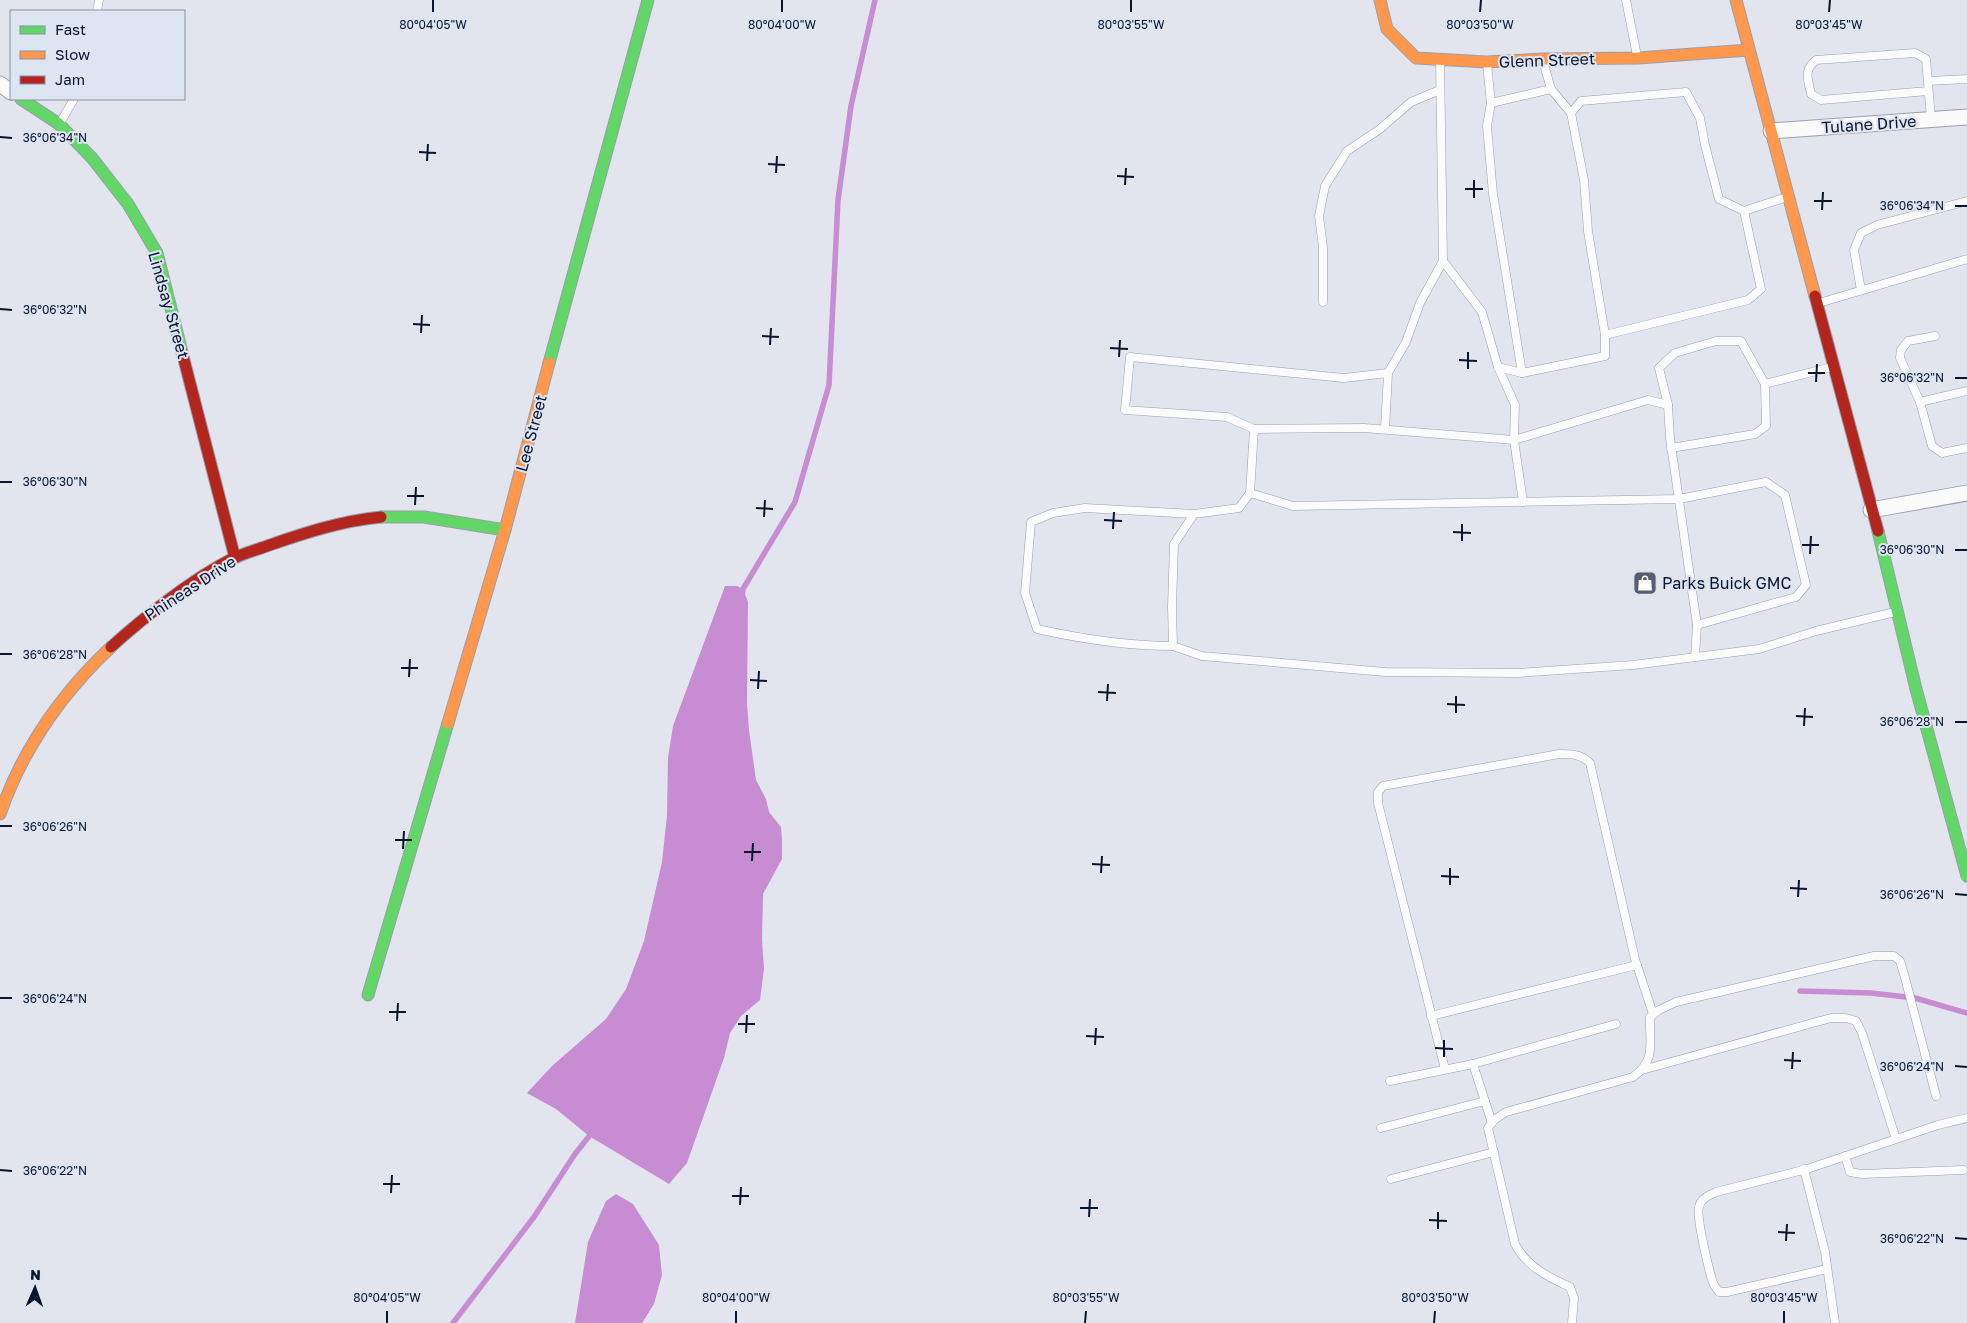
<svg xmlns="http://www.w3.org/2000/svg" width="1967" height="1323" font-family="'Golos Text',sans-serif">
  <rect width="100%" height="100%" fill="#e2e5ed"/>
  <g fill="#c78cd2">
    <path d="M 725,586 L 737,586 L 743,589 L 748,602 L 747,703 L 749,730 L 756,780 L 766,799 L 769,812 L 781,827 L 782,841 L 782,859 L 763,894 L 762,940 L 764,969 L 760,1000 L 741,1016 L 730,1033 L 724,1058 L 687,1163 L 669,1184 L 589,1136 L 556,1109 L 527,1093 L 552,1066 L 606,1019 L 626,989 L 644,941 L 662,862 L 667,815 L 668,758 L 673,726 Z"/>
    <path d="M 616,1194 L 633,1204 L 659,1245 L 662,1275 L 654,1304 L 642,1323 L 575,1323 L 588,1242 L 606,1201 Z"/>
  </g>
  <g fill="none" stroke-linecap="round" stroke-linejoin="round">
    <g stroke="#c78cd2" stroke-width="5.5">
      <path d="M 742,597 L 743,589 L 795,502 L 829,385 L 838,200 L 851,106 L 875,0"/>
      <path d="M 1800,991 L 1871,993 L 1915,998 L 1967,1013"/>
      <path d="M 453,1323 L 534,1217 L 575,1154 L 594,1130"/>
    </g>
    <g stroke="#989fae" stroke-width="9">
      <g id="lane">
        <path d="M 1626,0 L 1637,56"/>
        <path d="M 97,11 L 99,0"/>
        <path d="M 1543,61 L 1551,89"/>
        <path d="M 1487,64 L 1491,103 L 1551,89 L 1571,113 L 1584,180 L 1588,231 L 1605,335 L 1748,300 L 1761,289 L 1744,211 L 1787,197"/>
        <path d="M 1928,81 L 1967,79"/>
        <path d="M 1928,91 L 1821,100 L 1811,94 C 1808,79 1803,71 1816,60 L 1915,53 L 1926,59 L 1931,119"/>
        <path d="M 1491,103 L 1487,126 L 1493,194 L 1522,373"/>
        <path d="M 1571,113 L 1581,101 L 1686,92 L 1700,118 L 1705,145 L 1719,199 L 1744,211"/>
        <path d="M 60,123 L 74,99"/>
        <path d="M 1443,261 L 1482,312 L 1498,367 L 1515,405 L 1514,440 L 1523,502"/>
        <path d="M 1861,290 L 1854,250 L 1861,233 L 1877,225 L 1967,201"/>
        <path d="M 1323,302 L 1323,247 L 1319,216 L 1325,186 L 1347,151 L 1380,129 L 1411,102 L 1440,90"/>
        <path d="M 1819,303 L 1967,259"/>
        <path d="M 1935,336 L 1908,341 L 1901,350 L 1900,358 L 1920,402 L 1932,446 L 1942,453 L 1967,448"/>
        <path d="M 1498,367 L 1522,373 L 1605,356 L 1605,335"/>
        <path d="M 1920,402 L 1967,391"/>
        <path d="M 1254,429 L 1364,428 L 1514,440 L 1648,400 L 1668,405"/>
        <path d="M 1385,429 L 1388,373 L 1406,342 L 1420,303 L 1443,261 L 1440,60"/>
        <path d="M 1671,448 L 1755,434 L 1766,426 L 1765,384"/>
        <path d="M 1250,493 L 1293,506 L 1679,499 L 1766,482 L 1785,495 L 1806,585 L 1796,597 L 1697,625 L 1670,438 L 1668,405 L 1659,368 L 1675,353 L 1716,341 L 1741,341 L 1765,384 L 1832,367"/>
        <path d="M 1194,514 L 1174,544 L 1172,607 L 1173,646 C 1127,646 1082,639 1037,629 L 1025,593 L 1031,522 L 1053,513 L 1085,508 L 1194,514 L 1239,508 L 1250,493 L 1254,429 L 1227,417 L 1125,410 L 1130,357 L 1344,378 L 1388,373"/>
        <path d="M 1173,646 L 1202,656 L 1294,664 L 1385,672 L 1518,673 L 1633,665 L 1759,649 L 1816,631 L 1895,612"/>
        <path d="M 1695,657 L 1697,625"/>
        <path d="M 1431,1016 L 1637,965"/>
        <path d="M 1473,1064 L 1616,1024"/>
        <path d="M 1445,1069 L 1378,803 L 1378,792 L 1383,786 L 1559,754 C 1571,754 1581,754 1590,763 L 1635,959 L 1653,1014"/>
        <path d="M 1642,1070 L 1831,1018 L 1846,1018 L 1856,1021 L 1862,1033 L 1896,1139"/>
        <path d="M 1390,1081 L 1473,1064 L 1492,1123"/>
        <path d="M 1381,1128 L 1485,1101"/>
        <path d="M 1845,1156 L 1850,1172 L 1862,1174 L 1963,1170"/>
        <path d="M 1804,1169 L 1825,1252 L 1835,1323"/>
        <path d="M 1391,1179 L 1494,1152"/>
        <path d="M 1827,1269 L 1727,1292 L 1719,1292 C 1718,1290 1716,1288 1714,1285 C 1710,1276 1696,1217 1699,1207 C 1701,1198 1708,1196 1716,1192 L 1807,1169 L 1938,1125 L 1967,1118"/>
        <path d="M 1572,1323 L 1574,1298 L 1570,1287 C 1548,1277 1526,1266 1515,1244 L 1488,1128 L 1494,1120 L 1506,1112 L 1633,1077 C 1657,1060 1649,1042 1650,1017 L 1659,1010 L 1676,1002 L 1874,956 L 1894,956 L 1900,961 L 1904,974 L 1936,1096"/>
      </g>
    </g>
    <g stroke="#989fae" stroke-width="17">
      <g id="street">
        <path d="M 0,84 L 11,92"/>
        <path d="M 1771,131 L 1967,117"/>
        <path d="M 1871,510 L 1967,493"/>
      </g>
    </g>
    <g stroke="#989fae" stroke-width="13">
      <g id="fast">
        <path d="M 21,99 L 59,124 L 92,158 L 128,204 L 157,253 L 182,352"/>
        <path d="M 549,363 L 648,0"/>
        <path d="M 381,517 L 424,517 L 505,530"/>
        <path d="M 1878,531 L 1916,689 L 1967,876"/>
        <path d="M 368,995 L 448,723"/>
      </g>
    </g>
    <g stroke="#989fae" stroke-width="13">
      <g id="slow">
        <path d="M 1380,0 L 1387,29 L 1416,58 L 1486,62 L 1543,59 L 1638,58 L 1749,50"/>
        <path d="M 1736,0 L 1815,296"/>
        <path d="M 448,723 L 505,530 L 549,363"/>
        <path d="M 0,814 C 23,748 60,695 111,647"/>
      </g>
    </g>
    <g stroke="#989fae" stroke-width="13">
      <g id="jam">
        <path d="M 1815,296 L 1878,531"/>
        <path d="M 182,352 L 235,558"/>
        <path d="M 111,647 C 144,617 195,577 234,558 C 245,553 256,550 267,546 C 304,533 341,521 381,517"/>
      </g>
    </g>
    <use href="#lane" stroke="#fbfbfc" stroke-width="8"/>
    <use href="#street" stroke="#fbfbfc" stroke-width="15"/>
    <use href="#fast" stroke="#63d668" stroke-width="11"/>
    <use href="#slow" stroke="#ff974d" stroke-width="11"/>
    <use href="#jam" stroke="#b3261e" stroke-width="11"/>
  </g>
  <path fill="none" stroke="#09152c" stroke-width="2" d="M 433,12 L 433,0M 782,12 L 782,0M 1131,12 L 1131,0M 1480,12 L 1481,0M 1829,12 L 1830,0M 0,137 L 12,138M 419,152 L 436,153M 427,161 L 428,144M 768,164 L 785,165M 776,173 L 777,156M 1117,176 L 1134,177M 1125,185 L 1126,168M 1465,189 L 1483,189M 1474,198 L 1474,180M 1814,201 L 1832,201M 1955,206 L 1967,206M 1822,210 L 1823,192M 0,309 L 12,310M 413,324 L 430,325M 421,333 L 422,315M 762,336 L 779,337M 770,345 L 771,328M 1110,348 L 1128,349M 1119,357 L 1120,340M 1459,360 L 1477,361M 1468,369 L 1468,352M 1808,373 L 1825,373M 1955,378 L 1967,378M 1816,382 L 1817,364M 0,482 L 12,482M 407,496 L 424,496M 415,505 L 416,487M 756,508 L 773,509M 764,517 L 765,500M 1104,520 L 1122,521M 1113,529 L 1114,512M 1453,532 L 1471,533M 1462,541 L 1462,524M 1802,545 L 1819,545M 1955,550 L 1967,550M 1810,554 L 1811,536M 0,654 L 12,654M 401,668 L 418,668M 409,677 L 410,659M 750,680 L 767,681M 758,689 L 759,671M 1098,692 L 1116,693M 1107,701 L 1108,684M 1447,704 L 1465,705M 1456,713 L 1456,696M 1796,716 L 1813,717M 1955,722 L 1967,722M 1804,726 L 1805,708M 0,826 L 12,826M 395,840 L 412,840M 403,849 L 404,831M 744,852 L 761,852M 752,861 L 753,843M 1092,864 L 1110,865M 1101,873 L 1102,856M 1441,876 L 1459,877M 1450,885 L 1450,868M 1790,888 L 1807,889M 1955,894 L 1967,895M 1798,897 L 1799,880M 0,998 L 12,998M 389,1012 L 406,1012M 397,1021 L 398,1003M 738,1024 L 755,1024M 746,1033 L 747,1015M 1086,1036 L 1104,1037M 1095,1045 L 1096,1028M 1435,1048 L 1453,1049M 1444,1057 L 1444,1040M 1784,1060 L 1801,1061M 1955,1066 L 1967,1067M 1792,1069 L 1793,1052M 0,1170 L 12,1171M 383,1184 L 400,1184M 391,1193 L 392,1175M 732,1196 L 749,1196M 740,1205 L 741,1187M 1080,1208 L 1098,1208M 1089,1217 L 1090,1199M 1429,1220 L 1447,1221M 1438,1229 L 1438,1212M 1778,1232 L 1795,1233M 1955,1238 L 1967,1239M 1786,1241 L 1787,1224M 387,1323 L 387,1311M 736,1323 L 736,1311M 1085,1323 L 1086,1311M 1434,1323 L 1435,1311M 1784,1323 L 1784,1311"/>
  <defs>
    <g id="shop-square" transform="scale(1.25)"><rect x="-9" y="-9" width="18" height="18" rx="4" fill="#555e70" stroke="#dde4f2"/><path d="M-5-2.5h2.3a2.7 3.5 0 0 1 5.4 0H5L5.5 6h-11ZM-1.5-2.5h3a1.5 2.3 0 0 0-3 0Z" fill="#fff"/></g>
  </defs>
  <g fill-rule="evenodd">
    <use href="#shop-square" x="1645" y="583"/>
  </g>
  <g text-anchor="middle" stroke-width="4" stroke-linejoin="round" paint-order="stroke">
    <g font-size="16" fill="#09152c" stroke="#dde4f2">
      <text transform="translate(1547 60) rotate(-2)" y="6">Glenn Street</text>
      <text transform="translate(1869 124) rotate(-4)" y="6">Tulane Drive</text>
      <text transform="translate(169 305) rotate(74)" y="6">Lindsay Street</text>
      <text transform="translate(531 433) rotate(-75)" y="6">Lee Street</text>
      <text transform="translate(190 588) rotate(-33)" y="6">Phineas Drive</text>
    </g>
    <g font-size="16" fill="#09152c" stroke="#dde4f2" text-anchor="start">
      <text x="1662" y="589">Parks Buick GMC</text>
    </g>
  </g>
  <g font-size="12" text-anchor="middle" fill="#09152c" stroke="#dde4f2" stroke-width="4" stroke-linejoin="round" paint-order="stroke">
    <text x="433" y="29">80°04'05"W</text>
    <text x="782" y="29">80°04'00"W</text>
    <text x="1131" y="29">80°03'55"W</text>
    <text x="1480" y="29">80°03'50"W</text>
    <text x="1829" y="29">80°03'45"W</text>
    <text x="55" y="142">36°06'34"N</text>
    <text x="1912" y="210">36°06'34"N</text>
    <text x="55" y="314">36°06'32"N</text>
    <text x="1912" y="382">36°06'32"N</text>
    <text x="55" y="486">36°06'30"N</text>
    <text x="1912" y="554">36°06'30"N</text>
    <text x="55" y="659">36°06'28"N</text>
    <text x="1912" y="726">36°06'28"N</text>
    <text x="55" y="831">36°06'26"N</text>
    <text x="1912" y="899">36°06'26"N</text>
    <text x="55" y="1003">36°06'24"N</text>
    <text x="1912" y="1071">36°06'24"N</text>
    <text x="55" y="1175">36°06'22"N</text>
    <text x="1912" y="1243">36°06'22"N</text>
    <text x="387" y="1302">80°04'05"W</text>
    <text x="736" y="1302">80°04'00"W</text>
    <text x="1086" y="1302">80°03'55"W</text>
    <text x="1435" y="1302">80°03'50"W</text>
    <text x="1784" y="1302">80°03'45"W</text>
  </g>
  <rect x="10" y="10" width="175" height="90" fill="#dde4f2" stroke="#8891a3"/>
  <rect x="20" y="26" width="25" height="8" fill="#63d668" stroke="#8891a3"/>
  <text x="55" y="35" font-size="15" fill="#09152c">Fast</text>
  <rect x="20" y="51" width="25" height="8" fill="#ff974d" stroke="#8891a3"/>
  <text x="55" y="60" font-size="15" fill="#09152c">Slow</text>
  <rect x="20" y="76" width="25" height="8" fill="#b3261e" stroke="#8891a3"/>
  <text x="55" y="85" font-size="15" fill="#09152c">Jam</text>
  <g transform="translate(35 1288) rotate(2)" stroke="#dde4f2" stroke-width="4" paint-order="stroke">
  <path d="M0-4L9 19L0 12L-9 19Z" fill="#09152c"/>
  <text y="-8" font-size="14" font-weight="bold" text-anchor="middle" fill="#09152c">N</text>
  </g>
</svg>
